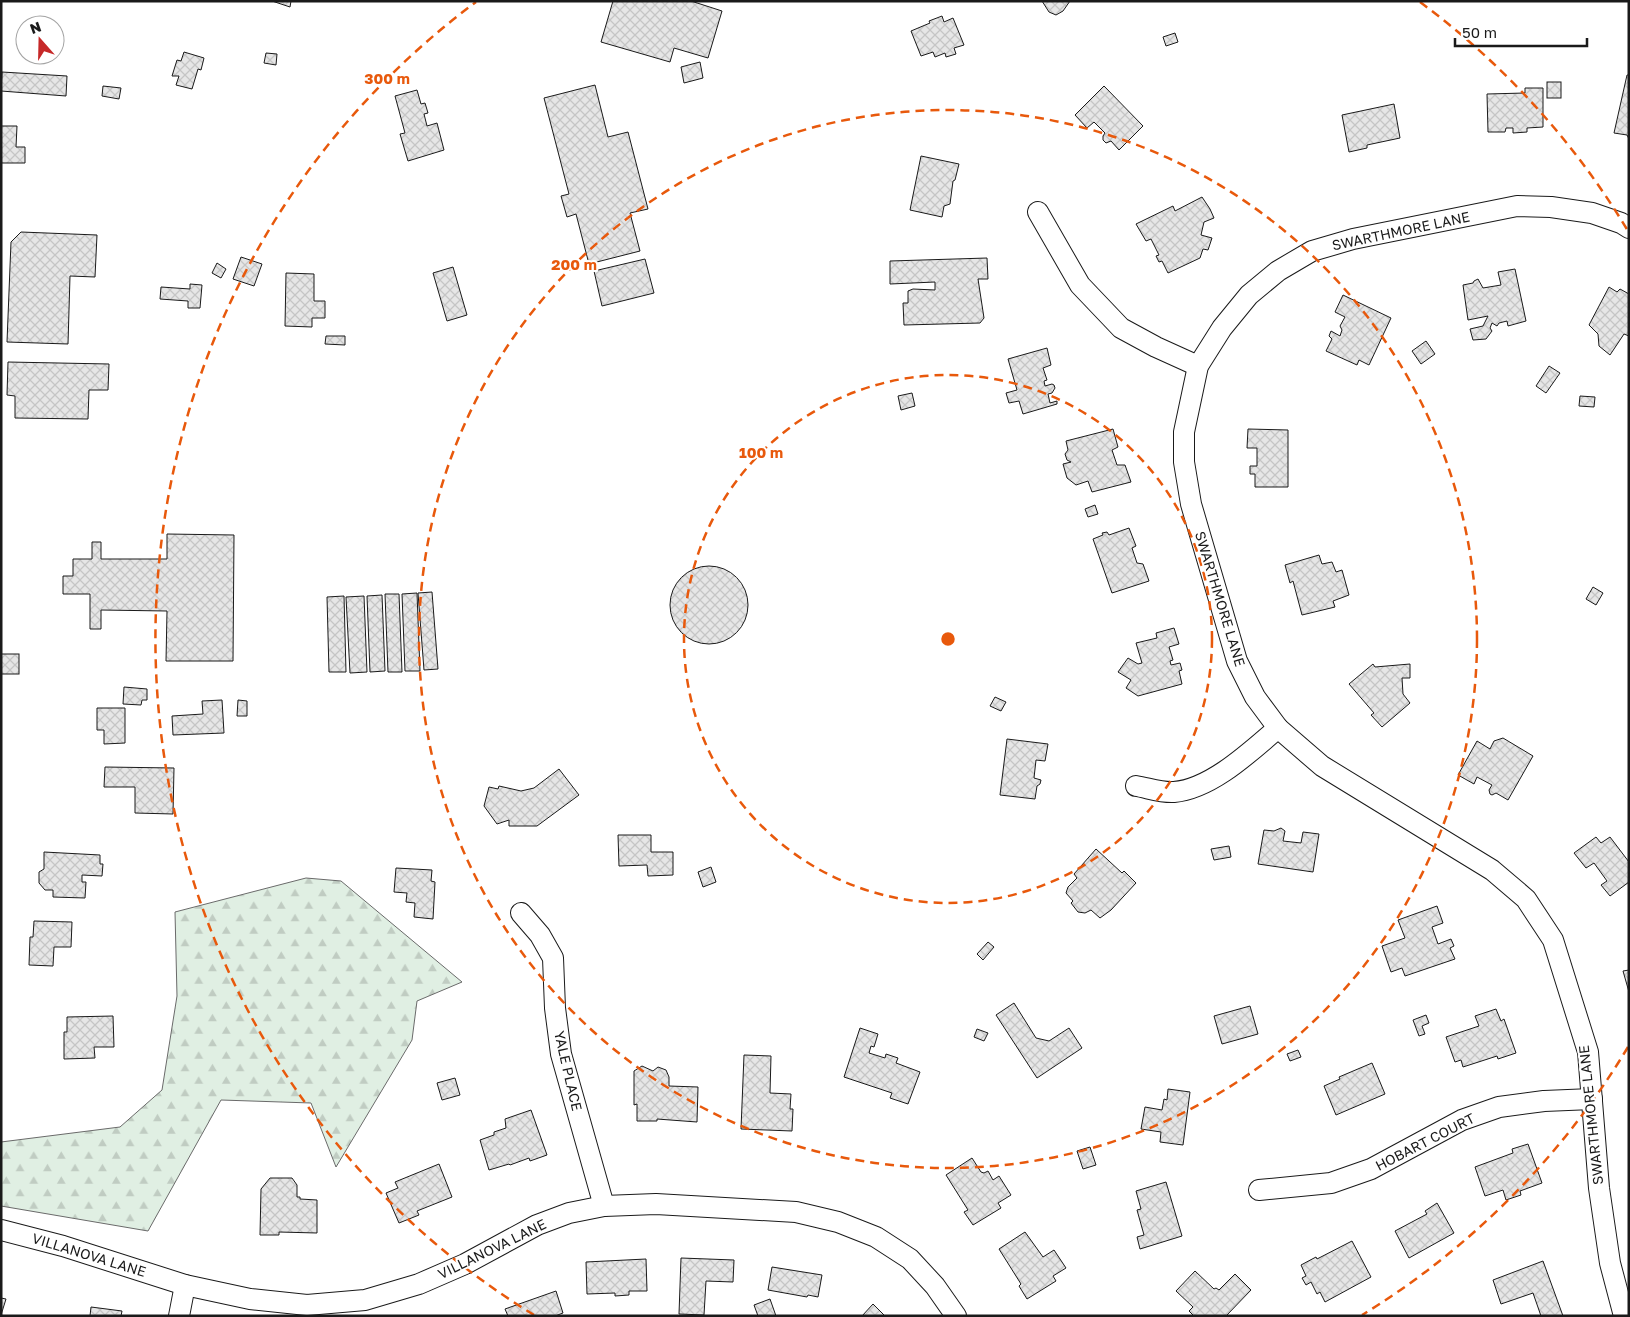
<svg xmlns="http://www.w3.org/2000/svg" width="1630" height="1317" font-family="'Golos Text',sans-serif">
  <defs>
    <pattern id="forest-firs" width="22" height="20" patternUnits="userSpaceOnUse" patternTransform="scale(1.25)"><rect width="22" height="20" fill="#e0efe3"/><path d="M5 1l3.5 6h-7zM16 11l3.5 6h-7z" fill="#c0ccc2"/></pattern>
    <pattern id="building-cross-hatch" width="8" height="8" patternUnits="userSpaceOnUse" patternTransform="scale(1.25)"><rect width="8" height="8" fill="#e6e6e6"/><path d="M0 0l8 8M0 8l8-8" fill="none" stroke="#c5c5c5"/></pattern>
  </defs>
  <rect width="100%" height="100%" fill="#fff"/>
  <path fill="url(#forest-firs)" stroke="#6a6a6a" d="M 306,878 L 341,881 L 462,982 L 417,1001 L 412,1040 L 336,1167 L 311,1103 L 221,1100 L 148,1231 L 1,1206 L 1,1142 L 120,1127 L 162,1090 L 177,996 L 175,912 Z"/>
  <g fill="url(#building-cross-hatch)" stroke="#1a1a1a">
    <path d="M 272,1 L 291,1 L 290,7 Z"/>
    <path d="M 613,1 L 691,1 L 722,11 L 708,58 L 674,48 L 670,62 L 601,42 Z"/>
    <path d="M 1042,1 L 1070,1 L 1063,11 L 1056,15 L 1049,12 Z"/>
    <path d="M 942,16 L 944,22 L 953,18 L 964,45 L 954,48 L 956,54 L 946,57 L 945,53 L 935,57 L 933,52 L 921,56 L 911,31 L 930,23 L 929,21 Z"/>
    <path d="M 1175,33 L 1178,42 L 1166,46 L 1163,37 Z"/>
    <path d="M 184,52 L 204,58 L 201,70 L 198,69 L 192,89 L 176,85 L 179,76 L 172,76 L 177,60 L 181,61 Z"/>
    <path d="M 266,53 L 277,54 L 276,65 L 264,63 Z"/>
    <path d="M 700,62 L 703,78 L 684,83 L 681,67 Z"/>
    <path d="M 2,72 L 67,76 L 66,96 L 1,91 Z"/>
    <path d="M 1627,75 L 1629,75 L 1629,139 L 1627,135 L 1614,133 Z"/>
    <rect x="1547" y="82" width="14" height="16"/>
    <path d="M 595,85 L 608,137 L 628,132 L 648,209 L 630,213 L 640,251 L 589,264 L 576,214 L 567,217 L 561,196 L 569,194 L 544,98 Z"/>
    <path d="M 103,86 L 121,88 L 119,99 L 102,96 Z"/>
    <path d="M 1104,86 L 1143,126 L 1119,150 L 1111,141 L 1106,143 L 1103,140 L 1103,136 L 1105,133 L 1094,122 L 1087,128 L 1075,115 Z"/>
    <path d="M 1525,88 L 1543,88 L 1543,127 L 1527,128 L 1527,132 L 1513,133 L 1513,128 L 1506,128 L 1505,132 L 1488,132 L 1487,94 L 1525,93 Z"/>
    <path d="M 417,90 L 421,104 L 425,103 L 428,113 L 424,114 L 427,126 L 437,123 L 444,150 L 408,161 L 400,134 L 405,133 L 395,96 Z"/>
    <path d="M 1394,104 L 1400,138 L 1367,145 L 1367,148 L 1349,152 L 1342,115 Z"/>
    <path d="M 1,126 L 17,126 L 16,147 L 25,147 L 25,163 L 1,163 Z"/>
    <path d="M 921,156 L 959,164 L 955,180 L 953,181 L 950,204 L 944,206 L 942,217 L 910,210 Z"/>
    <path d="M 1202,197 L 1210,209 L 1214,218 L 1204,222 L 1201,235 L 1212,238 L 1208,250 L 1203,249 L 1200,258 L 1168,273 L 1162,261 L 1159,262 L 1156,256 L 1159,255 L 1151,239 L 1146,241 L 1136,224 L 1173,206 L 1175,211 Z"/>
    <path d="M 21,232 L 97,235 L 95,277 L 70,276 L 68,344 L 7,342 L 11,242 Z"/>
    <path d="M 241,257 L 262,264 L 254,286 L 233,279 Z"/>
    <path d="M 987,258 L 988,279 L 978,279 L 984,318 L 980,323 L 904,325 L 903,303 L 908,303 L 908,291 L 913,289 L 935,290 L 935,282 L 890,284 L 890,261 Z"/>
    <path d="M 645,259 L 654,293 L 602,306 L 594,271 Z"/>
    <path d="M 217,263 L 226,269 L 221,278 L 212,273 Z"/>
    <path d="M 453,267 L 467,315 L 447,321 L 433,273 Z"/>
    <path d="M 1515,269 L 1526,321 L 1508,326 L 1507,321 L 1499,323 L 1497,326 L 1492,323 L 1490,328 L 1492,331 L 1486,339 L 1473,340 L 1470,329 L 1483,326 L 1488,316 L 1468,320 L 1463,285 L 1473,283 L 1474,281 L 1478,279 L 1483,288 L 1501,285 L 1498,272 Z"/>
    <path d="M 286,273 L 314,274 L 314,301 L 325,301 L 325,318 L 312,318 L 312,327 L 285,326 Z"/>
    <path d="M 190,284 L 202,285 L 200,308 L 188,308 L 188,301 L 160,299 L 161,287 L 190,289 Z"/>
    <path d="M 1609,287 L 1617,292 L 1620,289 L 1629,294 L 1629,336 L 1624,334 L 1610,355 L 1599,346 L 1598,334 L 1589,325 Z"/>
    <path d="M 1343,295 L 1391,318 L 1369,365 L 1359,360 L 1357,365 L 1326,351 L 1332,339 L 1329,336 L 1331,331 L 1340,336 L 1342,330 L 1340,326 L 1345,317 L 1335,312 Z"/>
    <path d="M 326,336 L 345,336 L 345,345 L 325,344 Z"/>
    <path d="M 1426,341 L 1435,354 L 1421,364 L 1412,351 Z"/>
    <path d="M 1047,348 L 1051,365 L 1043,368 L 1047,380 L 1044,381 L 1045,386 L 1052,384 L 1054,385 L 1055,388 L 1052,393 L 1048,394 L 1050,403 L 1057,401 L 1057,404 L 1023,414 L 1019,401 L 1009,403 L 1006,393 L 1017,390 L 1008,359 Z"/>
    <path d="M 8,362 L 109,364 L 108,390 L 89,390 L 88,419 L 15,418 L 15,396 L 7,395 Z"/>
    <path d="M 1549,366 L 1560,373 L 1546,393 L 1536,386 Z"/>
    <path d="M 912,393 L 915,406 L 901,410 L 898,396 Z"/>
    <path d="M 1580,396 L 1595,397 L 1594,407 L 1579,406 Z"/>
    <path d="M 1113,429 L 1118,447 L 1112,450 L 1117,465 L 1125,465 L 1131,482 L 1092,492 L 1088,481 L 1076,485 L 1067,478 L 1063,464 L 1071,462 L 1067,460 L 1065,454 L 1068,450 L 1066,441 Z"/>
    <path d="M 1248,429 L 1288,430 L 1288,487 L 1255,487 L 1255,474 L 1250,474 L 1250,466 L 1257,466 L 1257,448 L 1247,448 Z"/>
    <path d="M 1095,505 L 1098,514 L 1088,517 L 1085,509 Z"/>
    <path d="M 1129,528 L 1136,546 L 1132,548 L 1137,563 L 1143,564 L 1149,581 L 1112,593 L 1093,539 L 1103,535 L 1102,533 L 1107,532 L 1109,535 Z"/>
    <path d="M 167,534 L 234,535 L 233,661 L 166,661 L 167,611 L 101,610 L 101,629 L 90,629 L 90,594 L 63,594 L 63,576 L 73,576 L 73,559 L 92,559 L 92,542 L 101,542 L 101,559 L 167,559 Z"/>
    <path d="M 1319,555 L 1322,564 L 1332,562 L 1336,572 L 1342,570 L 1349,595 L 1333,601 L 1335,607 L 1302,615 L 1293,581 L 1290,583 L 1285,565 Z"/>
    <circle cx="709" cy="605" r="39"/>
    <path d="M 1593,587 L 1603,593 L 1596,605 L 1586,599 Z"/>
    <path d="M 432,592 L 438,669 L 424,670 L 418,593 Z"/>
    <path d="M 417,593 L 420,671 L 405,671 L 402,594 Z"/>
    <path d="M 385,594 L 399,594 L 402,672 L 388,672 Z"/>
    <path d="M 382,595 L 385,671 L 370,672 L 367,596 Z"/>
    <path d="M 344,596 L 346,672 L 329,672 L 327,597 Z"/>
    <path d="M 364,596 L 367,672 L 350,673 L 346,597 Z"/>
    <path d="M 1174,628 L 1179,644 L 1169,647 L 1173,660 L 1170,661 L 1171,665 L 1180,663 L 1182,670 L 1179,671 L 1182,684 L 1138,696 L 1126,688 L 1131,680 L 1118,672 L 1128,658 L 1138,664 L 1142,663 L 1136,643 L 1157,638 L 1156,633 Z"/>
    <rect x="1" y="654" width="18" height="20"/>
    <path d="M 1373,664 L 1375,667 L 1410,664 L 1410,678 L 1402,678 L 1403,694 L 1410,703 L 1382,727 L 1371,715 L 1374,713 L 1349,684 Z"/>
    <path d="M 124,687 L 147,689 L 147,700 L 142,700 L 141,705 L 123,704 Z"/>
    <path d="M 995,697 L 1006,702 L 1001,711 L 990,706 Z"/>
    <path d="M 222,700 L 224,733 L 173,735 L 172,716 L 203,714 L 202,701 Z"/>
    <path d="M 238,700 L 247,701 L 247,716 L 237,716 Z"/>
    <path d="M 97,708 L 125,708 L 125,743 L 104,744 L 104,730 L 97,730 Z"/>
    <path d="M 1503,738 L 1533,756 L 1508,800 L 1496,793 L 1492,795 L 1490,794 L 1489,790 L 1492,785 L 1477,777 L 1474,784 L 1458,775 L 1477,741 L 1490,749 L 1494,741 Z"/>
    <path d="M 1007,739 L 1048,744 L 1045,761 L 1036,760 L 1034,778 L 1041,780 L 1040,784 L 1037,786 L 1035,799 L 1000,795 Z"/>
    <path d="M 105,767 L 174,768 L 173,814 L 135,813 L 135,787 L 104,787 Z"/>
    <path d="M 559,769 L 579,795 L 537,826 L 509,826 L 509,820 L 497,824 L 484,806 L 489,787 L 498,789 L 499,786 L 521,791 L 534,788 Z"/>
    <path d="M 1281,828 L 1285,831 L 1283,841 L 1301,843 L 1303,832 L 1319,834 L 1313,872 L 1258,864 L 1264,830 L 1274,831 Z"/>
    <path d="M 618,835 L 651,835 L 651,852 L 673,852 L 673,875 L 648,876 L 647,865 L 619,866 Z"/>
    <path d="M 1596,837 L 1601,843 L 1610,837 L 1629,862 L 1629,882 L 1610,896 L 1601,885 L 1607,881 L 1594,863 L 1586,868 L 1574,853 Z"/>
    <path d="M 1229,846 L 1231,857 L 1214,860 L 1211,849 Z"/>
    <path d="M 1096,849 L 1122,873 L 1124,871 L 1136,883 L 1111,910 L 1100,918 L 1091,910 L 1085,913 L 1078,912 L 1071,903 L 1073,901 L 1066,893 L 1068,887 L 1077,878 L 1074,874 Z"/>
    <path d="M 44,852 L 100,855 L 100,864 L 103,864 L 102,876 L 82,875 L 82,882 L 86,882 L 85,898 L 53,897 L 53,890 L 45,890 L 39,883 L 39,872 L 44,869 Z"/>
    <path d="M 711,867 L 716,882 L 703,887 L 698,872 Z"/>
    <path d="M 396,868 L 432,870 L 431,881 L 435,882 L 433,919 L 414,917 L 415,903 L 406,902 L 407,893 L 394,892 Z"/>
    <path d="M 1437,906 L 1443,923 L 1432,927 L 1438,944 L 1451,939 L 1454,946 L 1450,948 L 1455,959 L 1405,976 L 1402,968 L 1391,972 L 1382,946 L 1405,938 L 1398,920 Z"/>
    <path d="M 34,921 L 72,922 L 71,947 L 54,947 L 53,966 L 29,965 L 30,937 L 33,937 Z"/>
    <path d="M 988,942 L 994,947 L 983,960 L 977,954 Z"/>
    <path d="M 1629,970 L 1629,992 L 1623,971 Z"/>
    <path d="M 1014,1003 L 1036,1038 L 1049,1041 L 1069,1028 L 1082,1048 L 1037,1078 L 996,1015 Z"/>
    <path d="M 1250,1006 L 1258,1034 L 1222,1044 L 1214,1016 Z"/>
    <path d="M 1496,1009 L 1501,1021 L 1504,1019 L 1516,1053 L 1498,1059 L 1497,1056 L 1463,1067 L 1461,1060 L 1455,1062 L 1446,1037 L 1479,1026 L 1475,1016 Z"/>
    <path d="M 1426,1015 L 1429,1023 L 1422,1026 L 1425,1034 L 1419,1036 L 1413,1020 Z"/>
    <path d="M 113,1016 L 114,1047 L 94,1047 L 95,1058 L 64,1059 L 64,1032 L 67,1032 L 67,1017 Z"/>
    <path d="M 860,1028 L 878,1034 L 874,1047 L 871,1046 L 869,1053 L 885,1058 L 886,1054 L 898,1058 L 896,1063 L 920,1072 L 908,1104 L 890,1098 L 892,1093 L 844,1077 Z"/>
    <path d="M 977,1029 L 988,1033 L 984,1041 L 974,1037 Z"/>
    <path d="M 1298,1050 L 1301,1057 L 1290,1061 L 1287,1054 Z"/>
    <path d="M 744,1055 L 771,1056 L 770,1093 L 791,1094 L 790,1109 L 793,1109 L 792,1131 L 741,1129 Z"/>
    <path d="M 1372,1063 L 1385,1094 L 1336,1115 L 1324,1086 L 1340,1079 L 1339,1077 Z"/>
    <path d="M 642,1066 L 653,1071 L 658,1067 L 666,1070 L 669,1077 L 669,1086 L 698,1087 L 697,1122 L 657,1119 L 657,1121 L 637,1121 L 637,1104 L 634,1105 L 634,1071 Z"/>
    <path d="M 455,1078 L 460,1095 L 442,1100 L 437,1083 Z"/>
    <path d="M 1168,1089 L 1190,1092 L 1183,1145 L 1160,1142 L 1161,1132 L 1141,1129 L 1145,1107 L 1162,1110 L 1164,1099 L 1167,1100 Z"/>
    <path d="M 531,1110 L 547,1155 L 530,1161 L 529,1158 L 510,1165 L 509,1164 L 489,1170 L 480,1140 L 494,1135 L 494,1132 L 506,1128 L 505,1119 Z"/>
    <path d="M 1528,1144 L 1542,1183 L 1520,1191 L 1521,1195 L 1506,1200 L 1503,1190 L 1485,1196 L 1475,1167 L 1513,1153 L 1512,1149 Z"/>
    <path d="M 1090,1147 L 1096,1165 L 1083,1169 L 1077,1151 Z"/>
    <path d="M 972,1158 L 981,1172 L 984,1173 L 988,1171 L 993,1180 L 999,1176 L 1011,1195 L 998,1203 L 1001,1208 L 973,1225 L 964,1212 L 968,1210 L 946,1175 Z"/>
    <path d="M 439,1164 L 452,1197 L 417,1211 L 419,1215 L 399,1223 L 386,1193 L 398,1188 L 395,1182 Z"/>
    <path d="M 270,1178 L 292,1178 L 297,1185 L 297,1197 L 300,1197 L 300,1199 L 317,1200 L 317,1233 L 279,1232 L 279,1235 L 260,1235 L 261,1189 Z"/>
    <path d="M 1166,1182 L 1182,1236 L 1140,1249 L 1137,1237 L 1144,1235 L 1137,1210 L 1141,1209 L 1136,1191 Z"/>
    <path d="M 1437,1203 L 1454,1233 L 1409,1258 L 1395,1231 L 1427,1214 L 1425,1211 Z"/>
    <path d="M 1025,1232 L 1043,1257 L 1054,1250 L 1066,1268 L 1053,1276 L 1056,1281 L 1027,1299 L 1019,1286 L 1021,1284 L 999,1249 Z"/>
    <path d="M 1352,1241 L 1371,1277 L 1325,1302 L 1320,1292 L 1317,1294 L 1311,1282 L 1306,1285 L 1302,1278 L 1306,1276 L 1301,1265 L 1316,1257 L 1317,1259 Z"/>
    <path d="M 681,1258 L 734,1260 L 733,1282 L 706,1281 L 704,1315 L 679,1314 Z"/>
    <path d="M 646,1259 L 647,1291 L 629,1291 L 629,1295 L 615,1296 L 615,1293 L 587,1294 L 586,1262 Z"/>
    <path d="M 1543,1261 L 1563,1316 L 1541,1316 L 1533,1293 L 1501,1304 L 1493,1280 Z"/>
    <path d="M 772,1267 L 822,1275 L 818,1297 L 808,1295 L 807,1297 L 768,1290 Z"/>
    <path d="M 1195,1271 L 1214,1289 L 1216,1288 L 1219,1290 L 1235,1274 L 1251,1290 L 1226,1316 L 1194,1316 L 1189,1311 L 1193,1307 L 1176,1291 Z"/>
    <path d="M 556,1291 L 563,1313 L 555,1316 L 508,1316 L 505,1309 Z"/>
    <path d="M 1,1298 L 6,1299 L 1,1315 Z"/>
    <path d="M 770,1299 L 776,1316 L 758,1316 L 754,1305 Z"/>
    <path d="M 873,1304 L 885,1316 L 862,1316 Z"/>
    <path d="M 91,1307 L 122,1311 L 121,1316 L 90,1316 Z"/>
  </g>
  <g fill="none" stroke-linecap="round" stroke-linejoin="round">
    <g stroke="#1a1a1a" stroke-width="22">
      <g id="minor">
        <path d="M 1038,212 L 1080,285 L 1121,328 L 1156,347 L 1198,366"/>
        <path d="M 1136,786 C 1148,788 1162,793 1174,792 C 1211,789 1250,752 1278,728"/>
        <path d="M 521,913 L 540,935 L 553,958 L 555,1008 L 561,1054 L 604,1206"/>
        <path d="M 1259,1190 L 1331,1183 L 1371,1169 L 1462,1120 L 1499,1107 L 1544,1101 L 1592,1099"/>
        <path d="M 1,1230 L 63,1246 L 185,1285 L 250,1299 L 307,1305 L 365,1300 L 419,1284 L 465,1264 L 537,1225 L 569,1213 L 604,1206 L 656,1204 L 796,1212 L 838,1222 L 876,1237 L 910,1259 L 935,1286 L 956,1316"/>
        <path d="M 179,1316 L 185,1285"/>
        <path d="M 1624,1316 L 1610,1263 L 1599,1188 L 1588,1052 L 1553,940 L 1526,899 L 1492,870 L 1322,766 L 1278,728 L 1255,697 L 1237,661 L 1191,504 L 1184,462 L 1184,432 L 1198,366 L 1222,328 L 1249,295 L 1278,271 L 1312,251 L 1353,239 L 1517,206 L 1551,207 L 1592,213 L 1621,223 L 1629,228"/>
      </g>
    </g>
    <use href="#minor" stroke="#fff" stroke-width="20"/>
  </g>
  <g fill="none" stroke="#e8590c" stroke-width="2.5" stroke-dasharray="9 6">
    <circle cx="948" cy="639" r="264"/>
    <circle cx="948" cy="639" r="529"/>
    <path d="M1628 1047A793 793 0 0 1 1362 1315M534 1315A793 793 0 0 1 476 2M1420 2A793 793 0 0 1 1628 231"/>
  </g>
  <g text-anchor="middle" stroke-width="4" stroke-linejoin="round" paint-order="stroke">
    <g font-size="14" fill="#1a1a1a" stroke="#fff">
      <text transform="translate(1401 231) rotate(-12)" y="5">SWARTHMORE LANE</text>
      <text transform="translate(1220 599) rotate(73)" y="5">SWARTHMORE LANE</text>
      <text transform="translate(568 1071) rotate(77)" y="5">YALE PLACE</text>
      <text transform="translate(1591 1115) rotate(-96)" y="5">SWARTHMORE LANE</text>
      <text transform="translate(1425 1142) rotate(-27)" y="5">HOBART COURT</text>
      <text transform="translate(492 1249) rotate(-26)" y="5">VILLANOVA LANE</text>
      <text transform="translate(89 1255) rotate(17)" y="5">VILLANOVA LANE</text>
    </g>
  </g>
  <circle cx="948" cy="639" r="8" fill="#e8590c" stroke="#fff" stroke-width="2.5"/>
  <g font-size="15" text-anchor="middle" font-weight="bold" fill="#e8590c" stroke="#fff" stroke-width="4" stroke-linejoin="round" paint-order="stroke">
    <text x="387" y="84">300 m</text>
    <text x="574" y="270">200 m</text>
    <text x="761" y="458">100 m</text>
  </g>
  <rect width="1630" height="1317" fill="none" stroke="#1a1a1a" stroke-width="5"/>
  <g transform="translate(40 40) rotate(340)"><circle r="24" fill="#ffffff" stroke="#a3a3a3"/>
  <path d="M0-4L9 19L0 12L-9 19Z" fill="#c62828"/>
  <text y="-8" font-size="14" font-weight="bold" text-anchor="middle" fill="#1a1a1a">N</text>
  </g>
  <path d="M1455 38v8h132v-8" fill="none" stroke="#1a1a1a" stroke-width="2.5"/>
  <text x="1462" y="38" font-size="15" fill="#1a1a1a" stroke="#ffffff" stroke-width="4" paint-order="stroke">50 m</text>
</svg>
